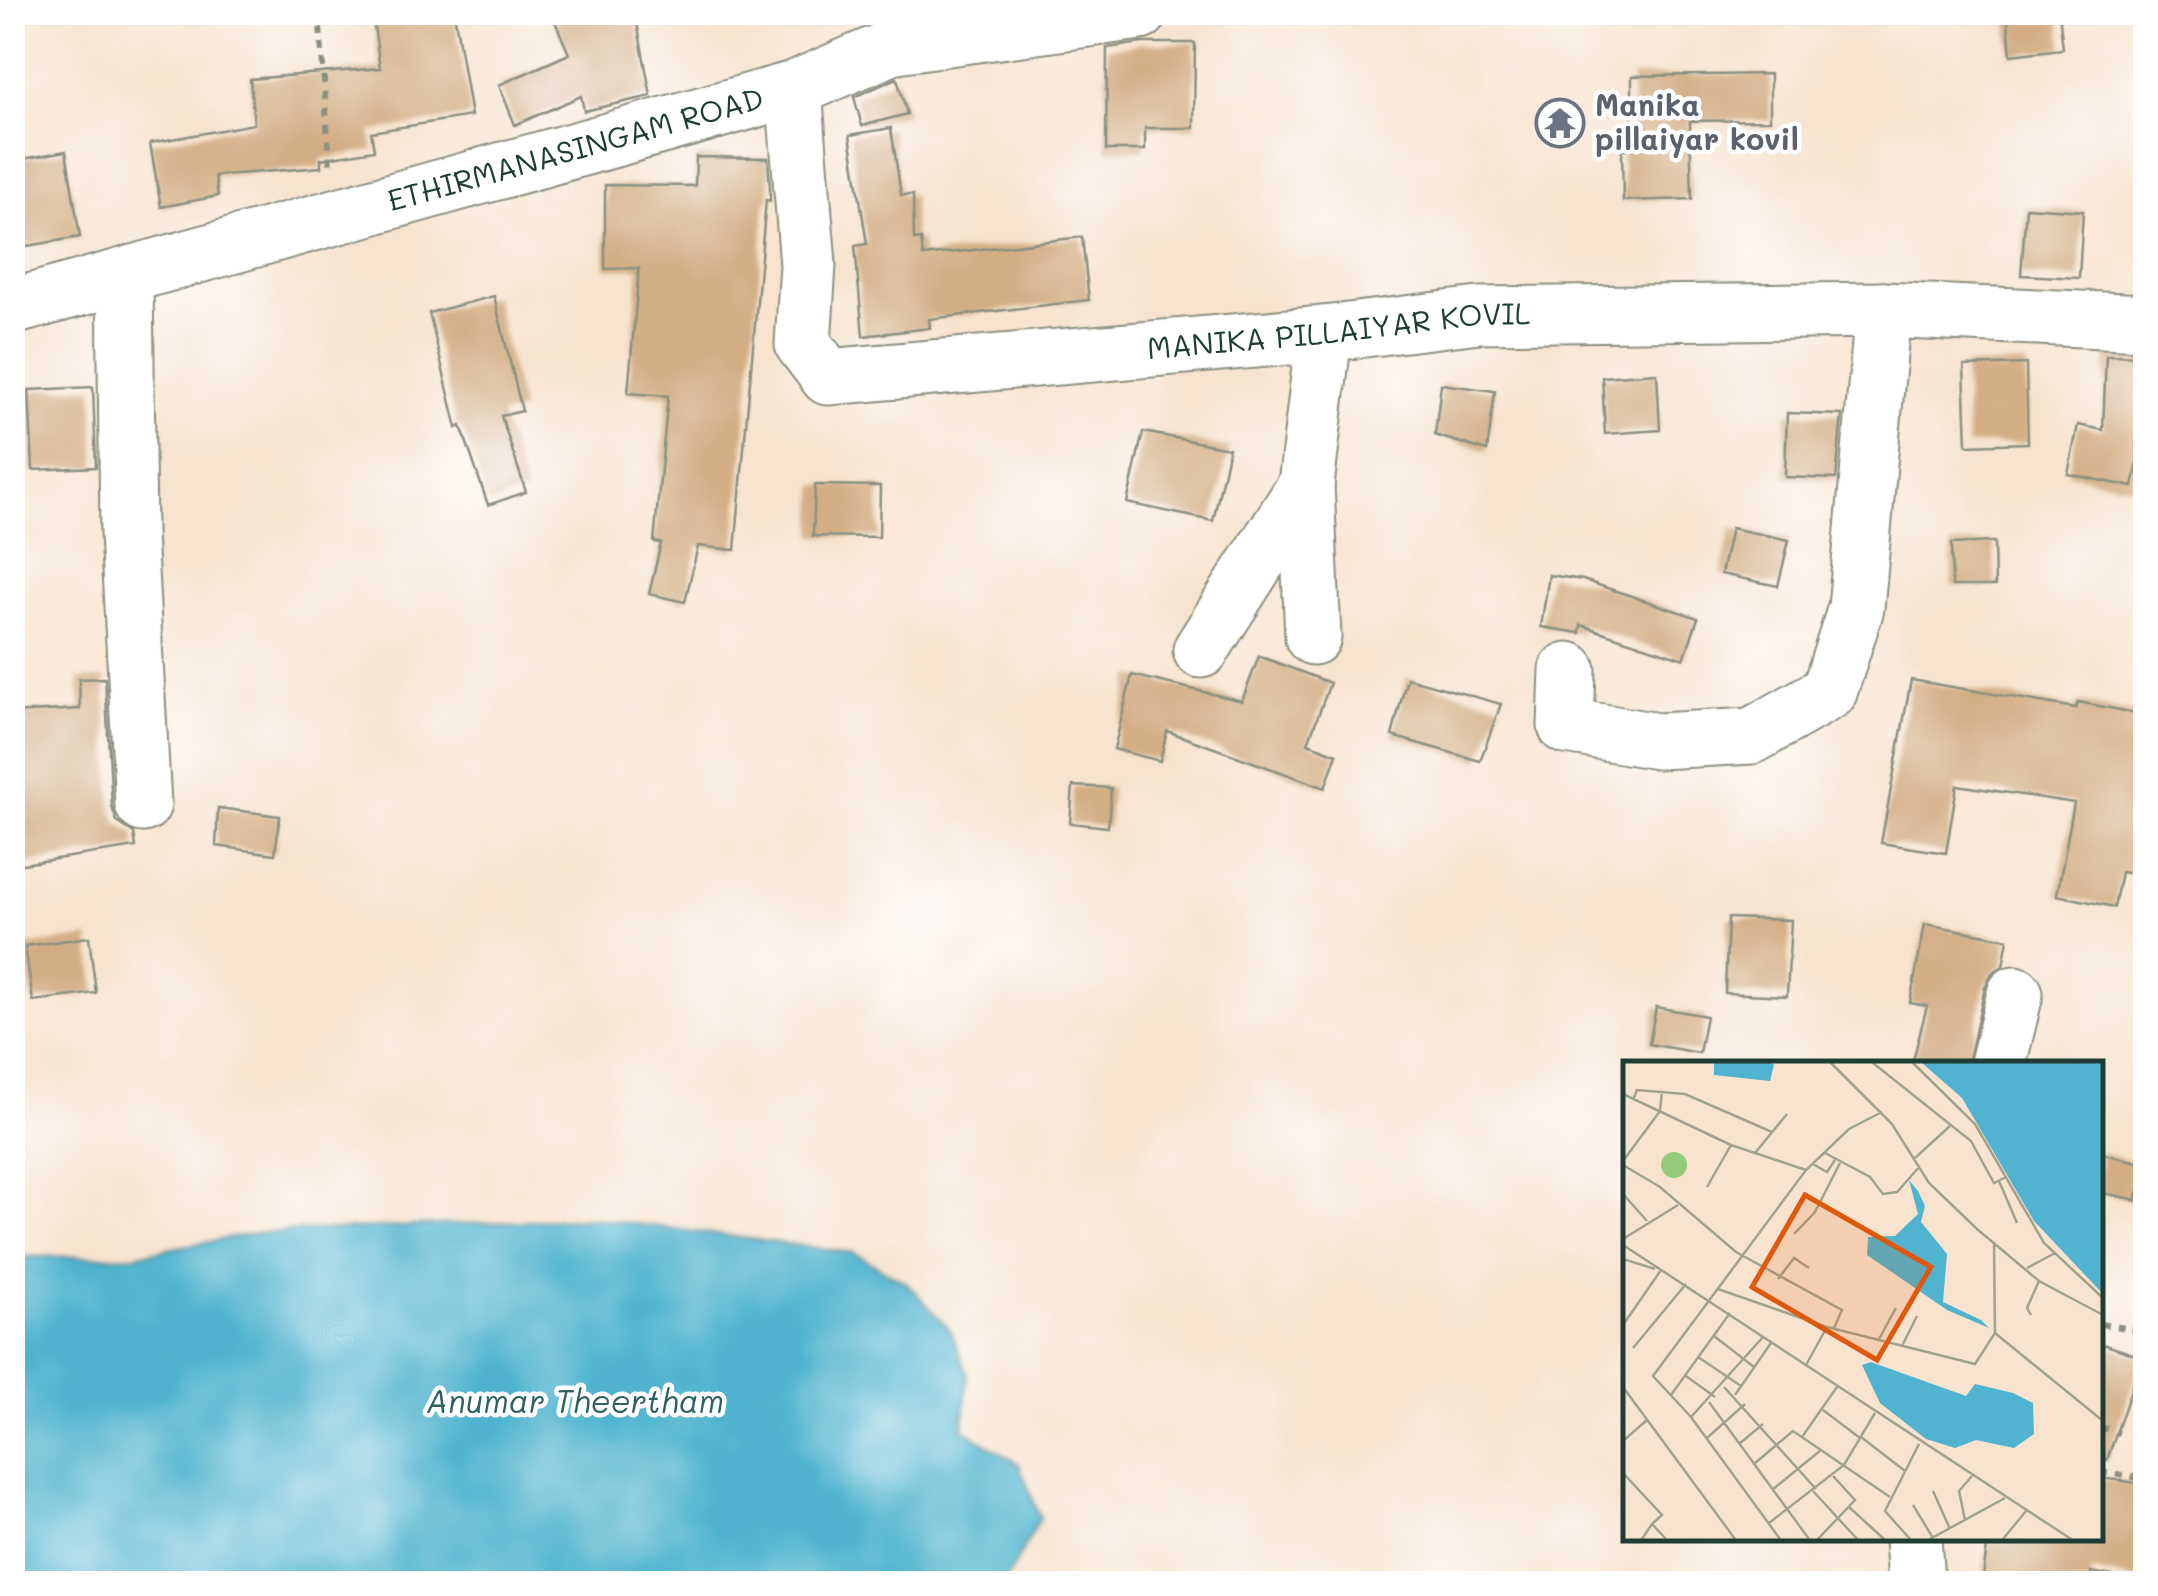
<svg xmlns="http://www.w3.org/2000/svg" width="2158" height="1596" font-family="Mali,sans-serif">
  <rect width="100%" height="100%" fill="#fff"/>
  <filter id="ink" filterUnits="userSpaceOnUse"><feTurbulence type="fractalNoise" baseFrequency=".01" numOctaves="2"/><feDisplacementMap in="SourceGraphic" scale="20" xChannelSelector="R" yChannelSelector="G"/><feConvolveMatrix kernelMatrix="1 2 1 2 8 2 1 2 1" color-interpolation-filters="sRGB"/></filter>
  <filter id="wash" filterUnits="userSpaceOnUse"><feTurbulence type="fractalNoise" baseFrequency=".0048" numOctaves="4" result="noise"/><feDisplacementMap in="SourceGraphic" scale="40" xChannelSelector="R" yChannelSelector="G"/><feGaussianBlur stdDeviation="2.25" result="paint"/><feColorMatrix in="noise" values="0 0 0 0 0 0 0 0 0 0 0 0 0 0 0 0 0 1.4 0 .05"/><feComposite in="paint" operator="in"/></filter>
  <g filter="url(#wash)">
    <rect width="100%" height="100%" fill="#f7e3ce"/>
    <path fill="#50b3cf" stroke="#387882" stroke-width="2.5" d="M 592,1218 L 854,1253 L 908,1284 L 950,1330 L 968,1375 L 963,1429 L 1019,1464 L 1040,1518 L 1005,1583 L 13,1583 L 13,1257 L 127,1256 L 258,1233 Z"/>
    <g id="blocks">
      <g fill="#d3ae85">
        <path d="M 372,12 L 454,12 L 471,116 L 371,132 L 374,150 L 321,159 L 321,167 L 215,176 L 218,196 L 161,207 L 150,143 L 254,124 L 250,79 L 380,68 Z"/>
        <path d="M 551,12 L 635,12 L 651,96 L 584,111 L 581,96 L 515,125 L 499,85 L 569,54 Z"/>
        <path d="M 2007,12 L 2059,12 L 2063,49 L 2011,55 Z"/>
        <path d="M 1142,43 L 1195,43 L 1194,128 L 1145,128 L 1145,150 L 1106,150 L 1107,48 Z"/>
        <path d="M 1770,74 L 1770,120 L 1690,121 L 1692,199 L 1623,201 L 1622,149 L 1632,149 L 1632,76 Z"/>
        <path d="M 897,78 L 907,114 L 862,126 L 854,97 Z"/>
        <path d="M 891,128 L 901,195 L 913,195 L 914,240 L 921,239 L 923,256 L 1082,237 L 1089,300 L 929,319 L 930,328 L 863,336 L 855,246 L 867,244 L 850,135 Z"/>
        <path d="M 66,151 L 80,237 L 21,247 L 12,197 L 12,161 Z"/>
        <path d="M 696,157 L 768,158 L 770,187 L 770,201 L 766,200 L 735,550 L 698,546 L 685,602 L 649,594 L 661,543 L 654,542 L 668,396 L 628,393 L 639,268 L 605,269 L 605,185 L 695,186 Z"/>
        <path d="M 2026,207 L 2083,211 L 2079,278 L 2021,275 Z"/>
        <path d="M 494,296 L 522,411 L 501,416 L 526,492 L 488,505 L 461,426 L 457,428 L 429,313 Z"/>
        <path d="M 2106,355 L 2146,356 L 2146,423 L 2133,487 L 2068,474 L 2078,425 L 2103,430 Z"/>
        <path d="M 2026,364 L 2028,443 L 1967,445 L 1964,366 Z"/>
        <path d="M 1657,373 L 1660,430 L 1605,434 L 1602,377 Z"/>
        <path d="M 1441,384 L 1495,391 L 1487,451 L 1435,435 Z"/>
        <path d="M 93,387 L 96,467 L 33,470 L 29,390 Z"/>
        <path d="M 1787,413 L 1842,415 L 1836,479 L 1785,477 Z"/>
        <path d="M 1143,432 L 1229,448 L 1213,521 L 1127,503 Z"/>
        <path d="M 815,485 L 880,486 L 879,537 L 813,536 Z"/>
        <path d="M 1731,528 L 1789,540 L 1778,586 L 1721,574 Z"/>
        <path d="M 1994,542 L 1995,586 L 1952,586 L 1951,544 Z"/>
        <path d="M 1549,575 L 1583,580 L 1698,618 L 1684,659 L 1581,625 L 1580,633 L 1541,627 Z"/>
        <path d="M 1259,656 L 1330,683 L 1308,743 L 1337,754 L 1325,788 L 1167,731 L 1160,761 L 1114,749 L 1132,675 L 1242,701 Z"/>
        <path d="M 105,678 L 112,807 L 117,822 L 134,833 L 136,847 L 16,865 L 12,713 L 80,709 L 79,679 Z"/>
        <path d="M 1407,678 L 1501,704 L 1480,761 L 1392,736 Z"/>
        <path d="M 1911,680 L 2076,708 L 2078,702 L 2146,715 L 2146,876 L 2121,872 L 2114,907 L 2057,895 L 2074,803 L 1957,785 L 1946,853 L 1881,843 Z"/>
        <path d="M 1073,786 L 1111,788 L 1108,827 L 1070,823 Z"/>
        <path d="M 218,808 L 280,816 L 275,854 L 216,846 Z"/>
        <path d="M 1728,918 L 1791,920 L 1787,996 L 1725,993 Z"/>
        <path d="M 1925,924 L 2008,939 L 2003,966 L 1992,973 L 1985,987 L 1968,1064 L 1912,1064 L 1927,1006 L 1910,1003 Z"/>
        <path d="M 89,937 L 96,993 L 33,1001 L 25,946 Z"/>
        <path d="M 1656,1007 L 1706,1016 L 1699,1053 L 1649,1044 Z"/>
        <path d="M 2100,1153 L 2146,1164 L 2136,1201 L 2100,1192 Z"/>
        <path d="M 2100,1343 L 2142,1357 L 2107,1460 L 2100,1459 Z"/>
        <path d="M 2100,1478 L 2146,1484 L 2146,1582 L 2091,1572 L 2089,1584 L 2033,1584 L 1983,1577 L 1988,1538 L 2100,1538 Z"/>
      </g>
    </g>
  </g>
  <g filter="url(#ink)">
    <use href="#blocks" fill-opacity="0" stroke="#8b9081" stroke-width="2.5"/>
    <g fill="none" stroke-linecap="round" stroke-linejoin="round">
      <g stroke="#8b9081" stroke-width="59">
        <g id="minor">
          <path id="s1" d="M 794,89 L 808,265 L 803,344 L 828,377 L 1324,334 L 1479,315 L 1883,310 L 2146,322"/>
          <path d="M 125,278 L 128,534 L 143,804"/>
          <path id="s2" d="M 12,307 L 794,89 L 896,45 L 1140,12"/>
          <path d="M 1313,637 L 1306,485 L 1324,334"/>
          <path d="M 1201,650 L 1306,485"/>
          <path d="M 1568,670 L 1566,726 L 1658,741 L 1752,736 L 1829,692 L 1856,608 L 1883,310"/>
          <path d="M 1998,1064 L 2015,994"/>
          <path d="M 1913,1538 L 1916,1584"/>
        </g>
      </g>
      <g stroke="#8b9081" stroke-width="6" stroke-dasharray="8 8" stroke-linecap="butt">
        <path d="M 319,12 L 330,166"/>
        <path d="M 2100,1324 L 2146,1331"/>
        <path d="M 2139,1332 L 2146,1351"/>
        <path d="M 2100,1427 L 2119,1433"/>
        <path d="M 2100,1472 L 2146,1479"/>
      </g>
      <use href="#minor" stroke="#fff" stroke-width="55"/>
    </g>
  </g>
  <defs>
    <g id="temple-ring" transform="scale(2.5)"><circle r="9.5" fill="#fff" stroke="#6b7280" stroke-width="1.5"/><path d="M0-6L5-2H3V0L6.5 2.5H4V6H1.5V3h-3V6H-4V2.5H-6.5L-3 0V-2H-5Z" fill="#6b7280"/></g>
  </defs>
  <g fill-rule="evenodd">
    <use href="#temple-ring" x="1560" y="123"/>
  </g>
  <g text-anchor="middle" stroke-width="9" stroke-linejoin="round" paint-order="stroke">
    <g font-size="30" font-weight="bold" fill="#5b616d" stroke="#fff" text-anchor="start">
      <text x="1595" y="116">Manika<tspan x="1595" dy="34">pillaiyar kovil</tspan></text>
    </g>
    <g font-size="30" fill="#1f3d34" stroke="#fff">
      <text dy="10" stroke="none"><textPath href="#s2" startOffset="585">ETHIRMANASINGAM ROAD</textPath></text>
      <text dy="10" stroke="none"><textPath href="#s1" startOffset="810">MANIKA PILLAIYAR KOVIL</textPath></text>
    </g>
    <g font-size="32" font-style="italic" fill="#2e6062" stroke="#fff">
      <text x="575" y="1413">Anumar Theertham</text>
    </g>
  </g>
  <g transform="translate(1623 1061)">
    <rect width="480" height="480" fill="#f7e3ce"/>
    <path d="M38 104a13 13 0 1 1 26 0a13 13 0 1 1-26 0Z" fill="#94cb7d"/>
    <path d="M 91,2 L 149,2 L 151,4 L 147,20 L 91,14 ZM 299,2 L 480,2 L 480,233 L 411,160 L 339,37 ZM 286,119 L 295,130 L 302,145 L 298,161 L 324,193 L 320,241 L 358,259 L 366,267 L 324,249 L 244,194 L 245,176 L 272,175 L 295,153 ZM 248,301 L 343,335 L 352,323 L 390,332 L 410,342 L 411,373 L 391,387 L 353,379 L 332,387 L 303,378 L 257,342 L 239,304 Z" fill="#50b3cf"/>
    <path fill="none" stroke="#a1a190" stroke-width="2.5" d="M 208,2 L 269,63 L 306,122 L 354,168 L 416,220 L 480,254M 250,2 L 348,80 L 371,122 L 383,116M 290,2 L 352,63 L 421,182 L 480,237M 0,33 L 108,84 L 183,109M 10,39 L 14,29 L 62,33 L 149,71M 132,92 L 164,53M 202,92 L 247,116 L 260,133 L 274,131 L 297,105M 292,97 L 327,65M 0,100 L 37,50 L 39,30M 190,103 L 204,111 L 212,99M 0,104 L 37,126 L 113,191 L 219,249 L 211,267M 376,120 L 394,162M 84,126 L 108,84M 0,133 L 24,160M 171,173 L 192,151 L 217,102M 0,178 L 55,144M 0,184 L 448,478M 0,198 L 32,208M 404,207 L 432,192M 155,218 L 171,197 L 186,207M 95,228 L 204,266 L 352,303 L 372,272 L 371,182M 408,254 L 404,247 L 416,220M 0,264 L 38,209M 372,272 L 480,360M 91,275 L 131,306M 256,278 L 273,247M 279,285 L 294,255M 10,287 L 63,223M 75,296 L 118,325M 183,304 L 204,266M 63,315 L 92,336M 0,326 L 112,478M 101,326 L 193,428M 48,334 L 107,252M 112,334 L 148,282M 86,341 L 186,478M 200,349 L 237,377M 68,356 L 140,276M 179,376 L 214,326M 238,376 L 282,410M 84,377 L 122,343M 0,380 L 24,359M 116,383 L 140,363M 131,403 L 170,370 L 267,436M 0,412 L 39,454 L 29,463M 149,429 L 198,389M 190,430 L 234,478M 310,430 L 327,468M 290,444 L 310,477M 226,446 L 261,478M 342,459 L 336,430 L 349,415M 146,462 L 221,404 L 252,352M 19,478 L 29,463 L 43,478M 157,478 L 68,356 L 30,315 L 183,109 L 226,68 L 259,51M 195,478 L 232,439 L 210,415M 287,478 L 262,450 L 296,383M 307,478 L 382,437M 380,478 L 403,450"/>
    <path fill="#de580e" fill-opacity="0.15" stroke="#de580e" stroke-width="5" d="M 182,134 L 308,206 L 254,299 L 129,226 Z"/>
    <rect width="480" height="480" fill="none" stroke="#1f3d34" stroke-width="5"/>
  </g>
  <rect width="2158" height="1596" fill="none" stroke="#fff" stroke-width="50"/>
</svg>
